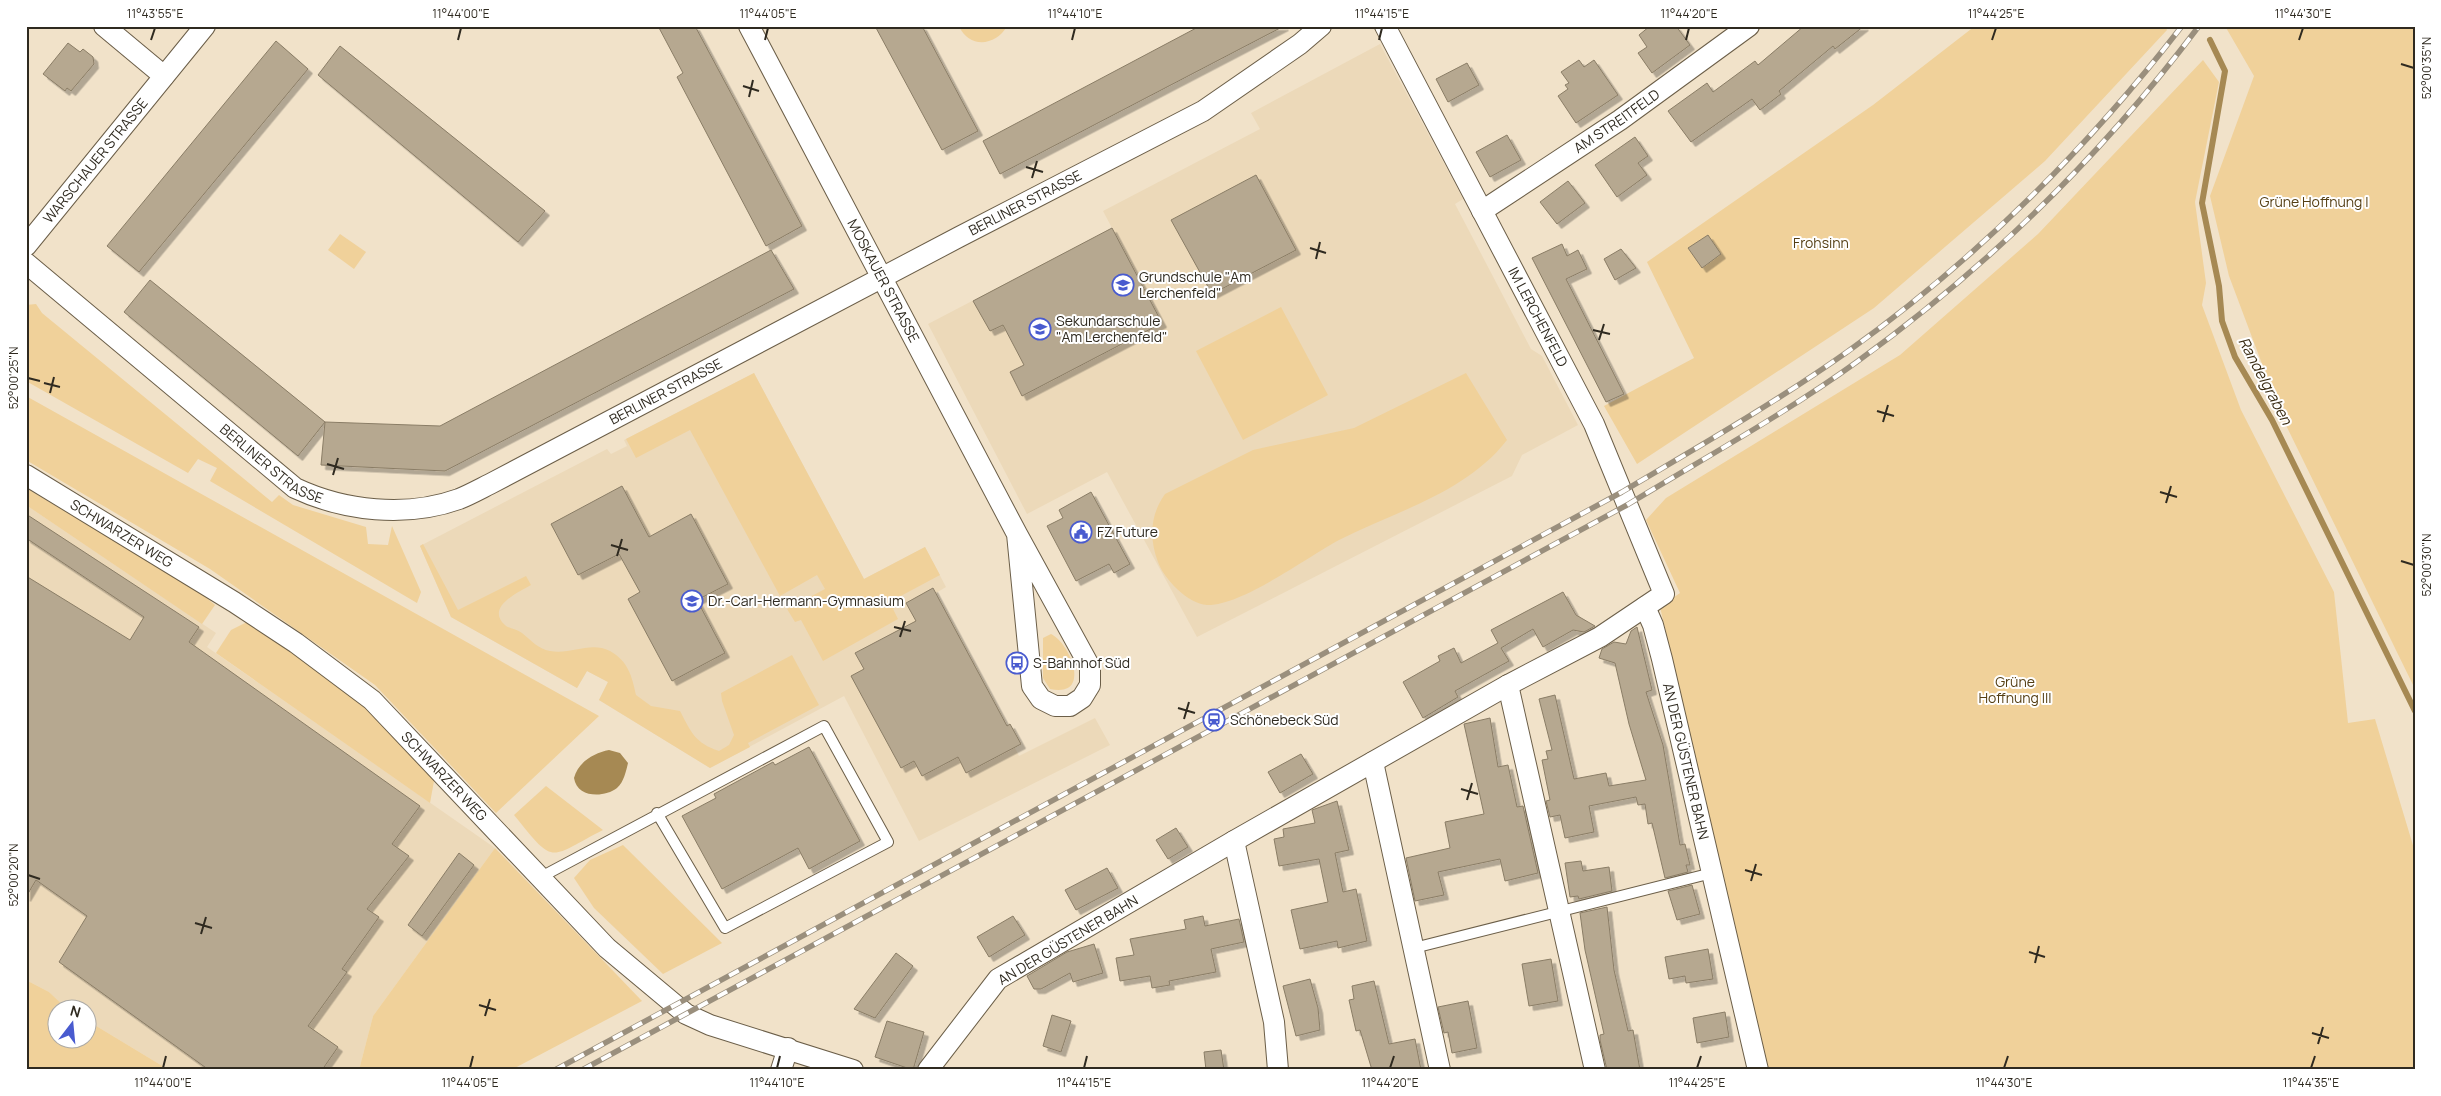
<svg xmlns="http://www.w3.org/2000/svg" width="2441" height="1096" font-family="Manrope,sans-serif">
  <defs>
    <filter id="shadow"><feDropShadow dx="4.5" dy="4.5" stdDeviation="0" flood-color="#0004"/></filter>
  </defs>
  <rect width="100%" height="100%" fill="#f1e2c9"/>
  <g fill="#ecd9b9">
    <path d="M 1380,44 L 1463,199 L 1455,204 L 1531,349 L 1542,356 L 1578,425 L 1522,455 L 1512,476 L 1197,637 L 1107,472 L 1027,514 L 928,324 L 1112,228 L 1103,211 L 1260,129 L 1251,113 Z"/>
    <path d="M 754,373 L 864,579 L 925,547 L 946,587 L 936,593 L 1005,721 L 1001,723 L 1004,728 L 1010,724 L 1021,744 L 1015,748 L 1019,756 L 1095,718 L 1110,745 L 919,841 L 844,696 L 710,768 L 599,700 L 608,682 L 587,671 L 577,688 L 451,617 L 420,546 L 607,449 L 611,454 L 627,446 L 624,440 Z"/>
    <path d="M 26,505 L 216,633 L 207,647 L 495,848 L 373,1016 L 359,1070 L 169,1070 L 88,1021 L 88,1008 L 66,1008 L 49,992 L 26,980 Z"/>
  </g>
  <g fill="#f0d19a">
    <path d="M 959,26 L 1007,26 C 996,46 969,49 959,26 Z"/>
    <path d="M 1975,26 L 2165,26 L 2167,30 L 2045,161 L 1874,308 L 1637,464 L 1604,406 L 1694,358 L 1647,262 L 1873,105 Z"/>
    <path d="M 2225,26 L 2415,26 L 2415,689 L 2282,417 L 2229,276 L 2210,196 L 2254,76 Z"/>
    <path d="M 2203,60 L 2219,82 L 2195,202 L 2206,283 L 2202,305 L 2241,410 L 2334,592 L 2348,723 L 2375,719 L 2415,852 L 2415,1070 L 1768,1070 L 1660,607 L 1680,593 L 1646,520 L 1666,498 L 1900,355 L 2038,234 Z"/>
    <path d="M 340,234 L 366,252 L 354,269 L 328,250 Z"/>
    <path d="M 36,304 L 42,313 L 272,502 L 279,495 L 293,505 L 366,527 L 368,544 L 388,545 L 392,526 L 421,592 L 417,603 L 210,481 L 217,468 L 198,459 L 188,473 L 26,381 L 26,305 Z"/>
    <path d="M 1281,307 L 1328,395 L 1243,440 L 1196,351 Z"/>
    <path d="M 754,373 L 864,579 L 925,547 L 940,575 L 897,598 L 898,606 L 893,609 L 898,619 L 823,661 L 801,620 L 795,622 L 787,609 L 825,589 L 817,575 L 780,596 L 690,430 L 636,458 L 626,439 Z"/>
    <path d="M 1466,373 L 1507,440 C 1466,493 1396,511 1339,540 C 1307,557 1242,606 1207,605 C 1188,604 1164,579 1158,562 C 1149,538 1150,515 1165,494 L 1253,450 L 1354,428 Z"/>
    <path d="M 26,396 L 599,716 L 496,813 L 375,685 L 210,569 L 26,460 Z"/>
    <path d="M 26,488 L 197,590 L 215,605 L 202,624 L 26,505 Z"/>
    <path d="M 423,544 L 458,610 L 526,576 L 531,585 C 519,592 485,607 505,625 C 509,629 517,629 522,633 C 531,640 538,649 550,651 C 571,655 590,641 610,651 C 628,661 632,676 636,695 L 651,706 L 680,711 C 691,732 695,743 719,751 L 729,745 L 734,735 L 722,701 L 721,693 L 792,655 L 819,705 L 748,743 L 750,747 L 710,768 L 599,700 L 608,682 L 587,671 L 577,688 L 451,617 L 420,546 Z"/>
    <path d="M 247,622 L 270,635 L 357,698 L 430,771 L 434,781 L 430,803 L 216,653 L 231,630 Z"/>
    <path d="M 1051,634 C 1071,644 1092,698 1050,689 L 1043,678 L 1043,638 Z"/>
    <path d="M 546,786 L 603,830 C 548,858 556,867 514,815 Z"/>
    <path d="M 623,845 L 722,943 L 663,974 L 594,908 L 574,878 L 590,860 Z"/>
    <path d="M 495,848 L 642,1001 L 511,1070 L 359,1070 L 373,1016 Z"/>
    <path d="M 26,980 L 49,992 L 66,1008 L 58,1008 L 58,1038 L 88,1038 L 88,1021 L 169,1070 L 26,1070 Z"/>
  </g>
  <path fill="#a68953" d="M 609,750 L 620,753 L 628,763 C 626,771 624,782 617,788 C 604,798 577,798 574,778 C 578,762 594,753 609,750 Z"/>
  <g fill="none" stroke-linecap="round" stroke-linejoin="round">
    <path stroke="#a68953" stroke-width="6" d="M 2210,40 L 2225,71 L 2202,203 L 2219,286 L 2222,321 L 2235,357 L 2272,420 L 2415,711"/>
  </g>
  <g fill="#b6a890" stroke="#8a7d66" filter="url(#shadow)">
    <path d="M 658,26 L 695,26 L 802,226 L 766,246 L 677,77 L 683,73 Z"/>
    <path d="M 875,26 L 922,26 L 978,131 L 942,150 Z"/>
    <path d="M 1200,26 L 1284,26 L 1000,174 L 983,141 Z"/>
    <path d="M 1650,26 L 1676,26 L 1690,45 L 1652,73 L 1638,53 L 1647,47 L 1639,35 Z"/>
    <path d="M 1804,26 L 1864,26 L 1835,49 L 1833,46 L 1779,91 L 1781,94 L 1760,110 L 1752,99 L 1691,142 L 1668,111 L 1707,83 L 1713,92 L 1755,61 L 1758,65 Z"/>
    <path d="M 276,41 L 308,69 L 139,272 L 107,246 Z"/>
    <path d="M 68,43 L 80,52 L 83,49 L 93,57 L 94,64 L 71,91 L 67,88 L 65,91 L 43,74 Z"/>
    <path d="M 340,46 L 545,211 L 518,242 L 318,75 Z"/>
    <path d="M 1579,60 L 1584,67 L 1594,60 L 1618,95 L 1576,123 L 1558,96 L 1568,89 L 1565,85 L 1569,83 L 1561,72 Z"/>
    <path d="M 1467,63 L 1479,85 L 1448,102 L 1436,79 Z"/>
    <path d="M 1507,135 L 1521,160 L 1490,177 L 1476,152 Z"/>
    <path d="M 1635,137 L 1648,156 L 1638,163 L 1647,175 L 1617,197 L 1595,165 Z"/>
    <path d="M 1256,175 L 1296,250 L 1212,294 L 1171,220 Z"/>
    <path d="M 1568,181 L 1585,203 L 1557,224 L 1540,202 Z"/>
    <path d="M 1112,228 L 1162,323 L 1022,396 L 1010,372 L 1024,365 L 1003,325 L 990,331 L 973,301 Z"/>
    <path d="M 1708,235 L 1721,254 L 1702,268 L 1688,248 Z"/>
    <path d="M 1562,244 L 1567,256 L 1578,250 L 1587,269 L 1566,279 L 1624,394 L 1606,402 L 1532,258 Z"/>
    <path d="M 1621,249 L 1636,268 L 1615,280 L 1604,259 Z"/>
    <path d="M 771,250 L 794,289 L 445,471 L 321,465 L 325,422 L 440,426 Z"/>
    <path d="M 150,280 L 325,422 L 298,456 L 124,312 Z"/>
    <path d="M 622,486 L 649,537 L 691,514 L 728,584 L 697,600 L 725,653 L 672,681 L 628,599 L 640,592 L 619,554 L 578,575 L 551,524 Z"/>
    <path d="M 1091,492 L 1130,564 L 1114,573 L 1109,564 L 1076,581 L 1047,526 L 1063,518 L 1059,510 Z"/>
    <path d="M 26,514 L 199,627 L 189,642 L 420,806 L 392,844 L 409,856 L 367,909 L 379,917 L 342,969 L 347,972 L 308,1026 L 338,1047 L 322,1070 L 209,1070 L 59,962 L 87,916 L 36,880 L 26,897 L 26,576 L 130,640 L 144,617 L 26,538 Z"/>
    <path d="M 933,588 L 1007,726 L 1010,724 L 1021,744 L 966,773 L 958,757 L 922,776 L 914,761 L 901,768 L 851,676 L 864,669 L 855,653 L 916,621 L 906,603 Z"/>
    <path d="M 1563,592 L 1576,615 L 1595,626 L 1584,632 L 1573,630 L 1543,647 L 1533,629 L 1501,648 L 1509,661 L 1455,691 L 1458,697 L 1423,718 L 1403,682 L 1440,661 L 1438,656 L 1454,648 L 1461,663 L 1498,643 L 1491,630 Z"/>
    <path d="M 1637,627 L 1652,690 L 1646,692 L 1663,745 L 1680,845 L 1685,844 L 1690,865 L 1686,865 L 1688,872 L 1665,878 L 1652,823 L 1648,824 L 1645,804 L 1638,805 L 1636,797 L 1589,806 L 1594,832 L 1565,838 L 1560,815 L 1550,817 L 1546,801 L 1550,800 L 1542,760 L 1548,759 L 1546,751 L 1552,750 L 1539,699 L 1555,695 L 1574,779 L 1606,773 L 1609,786 L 1646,780 L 1629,724 L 1615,663 L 1599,658 L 1602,649 L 1614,642 L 1626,644 L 1631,631 Z"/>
    <path d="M 1490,718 L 1498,767 L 1508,765 L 1517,807 L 1523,806 L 1538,873 L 1505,881 L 1500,859 L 1438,872 L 1444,895 L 1415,901 L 1406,858 L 1450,848 L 1445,822 L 1484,814 L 1464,724 Z"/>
    <path d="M 809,747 L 860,841 L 809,869 L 798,848 L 722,889 L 682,816 L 716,798 L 714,794 L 773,762 L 775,765 Z"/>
    <path d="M 1301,754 L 1313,774 L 1280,793 L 1268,772 Z"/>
    <path d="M 1337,801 L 1349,850 L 1335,853 L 1343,892 L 1356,889 L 1367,941 L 1338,948 L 1337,941 L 1300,949 L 1291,910 L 1328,902 L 1319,859 L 1279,866 L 1274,839 L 1284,837 L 1283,829 L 1315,823 L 1312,810 Z"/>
    <path d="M 1176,828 L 1188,847 L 1168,859 L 1156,840 Z"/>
    <path d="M 459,853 L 474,865 L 422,936 L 408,925 Z"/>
    <path d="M 1581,861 L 1583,871 L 1609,867 L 1612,891 L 1579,899 L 1578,896 L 1570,897 L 1565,863 Z"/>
    <path d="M 1107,868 L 1118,888 L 1076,910 L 1065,890 Z"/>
    <path d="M 1692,885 L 1700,914 L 1677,920 L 1668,891 Z"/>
    <path d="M 1607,907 L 1614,970 L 1628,1031 L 1633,1030 L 1640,1070 L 1607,1070 L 1600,1040 L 1600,1035 L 1604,1034 L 1585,950 L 1580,913 Z"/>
    <path d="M 1013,916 L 1025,935 L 989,957 L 977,937 Z"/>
    <path d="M 1203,916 L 1205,926 L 1239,919 L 1244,942 L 1211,949 L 1216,972 L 1169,981 L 1170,985 L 1152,988 L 1150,976 L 1120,981 L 1116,958 L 1134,955 L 1130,939 L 1186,929 L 1184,920 Z"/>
    <path d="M 1094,944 L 1103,973 L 1073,982 L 1070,973 L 1041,989 L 1034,989 L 1027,976 L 1067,952 Z"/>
    <path d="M 1708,949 L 1713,979 L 1686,983 L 1685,976 L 1669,979 L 1665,957 Z"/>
    <path d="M 896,953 L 913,966 L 875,1018 L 854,1009 Z"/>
    <path d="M 1551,959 L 1558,1001 L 1529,1006 L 1522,964 Z"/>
    <path d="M 1310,979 L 1318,1008 L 1320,1030 L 1296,1036 L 1283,986 Z"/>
    <path d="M 1374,981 L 1389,1044 L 1415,1039 L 1421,1070 L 1372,1070 L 1360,1030 L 1356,1031 L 1349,1000 L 1354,999 L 1352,986 Z"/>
    <path d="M 1468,1001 L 1477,1048 L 1452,1053 L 1448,1032 L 1444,1033 L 1438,1007 Z"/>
    <path d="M 1725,1012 L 1729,1037 L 1697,1043 L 1693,1018 Z"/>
    <path d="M 1052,1015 L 1071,1021 L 1061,1052 L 1043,1046 Z"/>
    <path d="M 887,1021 L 924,1032 L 913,1070 L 875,1057 Z"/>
    <path d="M 1221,1050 L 1224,1070 L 1206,1070 L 1204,1052 Z"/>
  </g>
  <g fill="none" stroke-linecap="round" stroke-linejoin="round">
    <g stroke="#6b5e48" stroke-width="12">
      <g id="lane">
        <path d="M 541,877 L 824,726 L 888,842 L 725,928 L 657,813"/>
        <path d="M 1414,948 L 1712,873"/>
      </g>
    </g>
    <g stroke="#6b5e48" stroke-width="22">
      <g id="street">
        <path d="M 104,26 L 164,76"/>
        <path id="s1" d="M 749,26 L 1017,534 L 1090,667 L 1090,685 L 1082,698 L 1070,706 L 1055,706 L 1041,699 L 1032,686 L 1017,534"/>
        <path id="s2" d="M 1482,211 L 1620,120 L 1749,26"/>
        <path id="s3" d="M 26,246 L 205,26"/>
        <path id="s4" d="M 26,263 L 295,488 C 344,511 406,518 459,499 C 469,495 480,489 490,484 L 959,237 L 1203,111 L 1300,44 L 1321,26"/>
        <path id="s5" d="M 26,475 L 234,602 L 296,643 L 372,700 L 607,948 L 686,1014 L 710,1025 L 853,1070"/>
        <path id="s6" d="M 1645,607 L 1653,625 L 1662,659 L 1758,1070"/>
        <path d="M 1508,685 L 1595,1070"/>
        <path d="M 1373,762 L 1440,1070"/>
        <path d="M 1234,841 L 1274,1022 L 1278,1070"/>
        <path d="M 781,1070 L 788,1048"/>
        <path d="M 928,1070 L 998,979 L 1234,841 L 1508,685 L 1600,637 L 1664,594 L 1594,424 L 1385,26"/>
      </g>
    </g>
    <use href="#lane" stroke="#fff" stroke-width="10"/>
    <use href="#street" stroke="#fff" stroke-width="20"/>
    <g stroke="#9a8f7d" stroke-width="5.5">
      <g id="rail">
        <path d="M 555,1070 L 1622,492 C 1698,447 1775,403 1847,352 C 1973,262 2087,149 2182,26"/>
        <path d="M 582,1070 L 1627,505 C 1704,458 1785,414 1858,361 C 1988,267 2103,154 2199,26"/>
      </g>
    </g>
    <use href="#rail" stroke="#fff" stroke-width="4" stroke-dasharray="11" stroke-linecap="butt"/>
  </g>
  <path fill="none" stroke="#2f2a20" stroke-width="2" d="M 151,40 L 155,28M 458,40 L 461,28M 765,40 L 768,28M 1072,40 L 1075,28M 1379,40 L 1382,28M 1686,40 L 1689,28M 1992,40 L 1996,28M 2299,40 L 2303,28M 2401,64 L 2414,68M 743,86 L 759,91M 749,97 L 753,80M 1026,167 L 1043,172M 1032,178 L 1037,161M 1310,248 L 1326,253M 1316,259 L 1320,242M 1593,330 L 1610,334M 1599,340 L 1604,324M 28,378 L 40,381M 44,383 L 60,387M 50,393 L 54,377M 1877,411 L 1894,416M 1883,422 L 1888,405M 327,464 L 344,469M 333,475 L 338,458M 2160,492 L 2177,497M 2166,503 L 2171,486M 611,545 L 628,550M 617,556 L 622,539M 2401,561 L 2414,565M 894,627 L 911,631M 900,637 L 905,621M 1178,708 L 1195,713M 1184,719 L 1189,702M 1461,789 L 1478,794M 1467,800 L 1472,783M 1745,870 L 1762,875M 28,875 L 40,879M 1751,881 L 1756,864M 195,923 L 212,928M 201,934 L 206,917M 2029,952 L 2045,957M 2035,963 L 2039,946M 479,1005 L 496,1010M 485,1016 L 490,999M 2312,1033 L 2329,1038M 2318,1044 L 2323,1027M 163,1068 L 166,1056M 470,1068 L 473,1056M 777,1068 L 780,1056M 1084,1068 L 1087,1056M 1390,1068 L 1394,1056M 1697,1068 L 1701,1056M 2004,1068 L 2008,1056M 2311,1068 L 2315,1056"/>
  <defs>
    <g id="school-ring" transform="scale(1.125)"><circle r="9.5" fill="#fff" stroke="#495bcf" stroke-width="1.5"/><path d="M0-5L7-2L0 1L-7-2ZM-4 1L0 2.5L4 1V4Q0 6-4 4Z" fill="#495bcf"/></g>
    <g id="civic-ring" transform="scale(1.125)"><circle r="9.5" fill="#fff" stroke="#495bcf" stroke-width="1.5"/><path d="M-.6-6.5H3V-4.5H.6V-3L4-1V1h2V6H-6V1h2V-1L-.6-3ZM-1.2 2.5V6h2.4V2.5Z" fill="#495bcf"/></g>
    <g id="bus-ring" transform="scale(1.125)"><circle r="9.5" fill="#fff" stroke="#495bcf" stroke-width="1.5"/><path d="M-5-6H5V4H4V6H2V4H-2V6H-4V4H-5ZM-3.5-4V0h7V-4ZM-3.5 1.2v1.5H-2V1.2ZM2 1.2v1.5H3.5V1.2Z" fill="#495bcf"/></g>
    <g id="station-ring" transform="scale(1.125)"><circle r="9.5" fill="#fff" stroke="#495bcf" stroke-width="1.5"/><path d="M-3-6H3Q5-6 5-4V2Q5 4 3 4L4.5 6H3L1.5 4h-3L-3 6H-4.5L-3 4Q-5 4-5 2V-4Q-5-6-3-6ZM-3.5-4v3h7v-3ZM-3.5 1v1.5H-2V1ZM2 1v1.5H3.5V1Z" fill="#495bcf"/></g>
  </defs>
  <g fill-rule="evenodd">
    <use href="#school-ring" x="1123" y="285"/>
    <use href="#school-ring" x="1040" y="329"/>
    <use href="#civic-ring" x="1081" y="532"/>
    <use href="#school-ring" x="692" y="601"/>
    <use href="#bus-ring" x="1017" y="663"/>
    <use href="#station-ring" x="1214" y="720"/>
  </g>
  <g text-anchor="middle" stroke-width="4" stroke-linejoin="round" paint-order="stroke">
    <g font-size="14" fill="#2f2a20" stroke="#fff">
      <text dy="5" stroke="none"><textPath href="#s2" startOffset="162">AM STREITFELD</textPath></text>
      <text dy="5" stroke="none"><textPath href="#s3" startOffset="110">WARSCHAUER STRASSE</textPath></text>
      <text dy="5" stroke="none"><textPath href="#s4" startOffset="1158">BERLINER STRASSE</textPath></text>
      <text dy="5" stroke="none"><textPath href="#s1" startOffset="288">MOSKAUER STRASSE</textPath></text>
      <text transform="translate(1538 317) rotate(62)" y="5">IM LERCHENFELD</text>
      <text dy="5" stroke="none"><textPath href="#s4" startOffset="752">BERLINER STRASSE</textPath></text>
      <text dy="5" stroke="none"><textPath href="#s4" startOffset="318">BERLINER STRASSE</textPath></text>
      <text dy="5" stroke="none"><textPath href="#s5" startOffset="112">SCHWARZER WEG</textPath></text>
      <text dy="5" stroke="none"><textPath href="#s6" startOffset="160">AN DER GÜSTENER BAHN</textPath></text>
      <text dy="5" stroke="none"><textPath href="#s5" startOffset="518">SCHWARZER WEG</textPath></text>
      <text transform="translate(1068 940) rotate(-31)" y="5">AN DER GÜSTENER BAHN</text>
    </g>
    <g font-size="14" fill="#553f14" stroke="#fff">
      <text x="2314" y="207">Grüne Hoffnung I</text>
      <text x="1821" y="248">Frohsinn</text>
      <text x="2015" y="687">Grüne<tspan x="2015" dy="16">Hoffnung III</tspan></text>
    </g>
    <g font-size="14" fill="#2f2a20" stroke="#fff" text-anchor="start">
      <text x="1139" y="282">Grundschule "Am<tspan x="1139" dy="16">Lerchenfeld"</tspan></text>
      <text x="1056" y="326">Sekundarschule<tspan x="1056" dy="16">"Am Lerchenfeld"</tspan></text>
      <text x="1097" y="537">FZ Future</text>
      <text x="708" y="606">Dr.-Carl-Hermann-Gymnasium</text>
      <text x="1033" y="668">S-Bahnhof Süd</text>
      <text x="1230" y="725">Schönebeck Süd</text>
    </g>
    <g font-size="15" font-style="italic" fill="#382a11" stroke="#fff">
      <text transform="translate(2265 381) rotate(62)" y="5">Randelgraben</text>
    </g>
  </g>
  <rect width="2441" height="1096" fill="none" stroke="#ffffff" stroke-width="55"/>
  <g transform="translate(72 1024) rotate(16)"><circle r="24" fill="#ffffff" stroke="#acaaa6"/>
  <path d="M0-4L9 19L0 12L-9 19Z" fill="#495bcf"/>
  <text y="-8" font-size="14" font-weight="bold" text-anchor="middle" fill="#2f2a20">N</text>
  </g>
  <rect x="28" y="28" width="2386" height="1040" fill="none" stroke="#2f2a20" stroke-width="2"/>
  <g font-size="12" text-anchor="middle" fill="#2f2a20">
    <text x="155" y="18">11°43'55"E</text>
    <text x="461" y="18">11°44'00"E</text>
    <text x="768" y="18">11°44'05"E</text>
    <text x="1075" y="18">11°44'10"E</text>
    <text x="1382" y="18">11°44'15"E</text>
    <text x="1689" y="18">11°44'20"E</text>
    <text x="1996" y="18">11°44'25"E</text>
    <text x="2303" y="18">11°44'30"E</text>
    <text transform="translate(2427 68) rotate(-90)" y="4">52°00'35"N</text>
    <text transform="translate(14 378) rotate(-90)" y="4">52°00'25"N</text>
    <text transform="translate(2427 565) rotate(-90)" y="4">52°00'30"N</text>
    <text transform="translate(14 875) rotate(-90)" y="4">52°00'20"N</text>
    <text x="163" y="1087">11°44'00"E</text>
    <text x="470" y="1087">11°44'05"E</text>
    <text x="777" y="1087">11°44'10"E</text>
    <text x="1084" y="1087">11°44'15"E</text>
    <text x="1390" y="1087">11°44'20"E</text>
    <text x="1697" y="1087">11°44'25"E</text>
    <text x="2004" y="1087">11°44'30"E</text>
    <text x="2311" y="1087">11°44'35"E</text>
  </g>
</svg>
